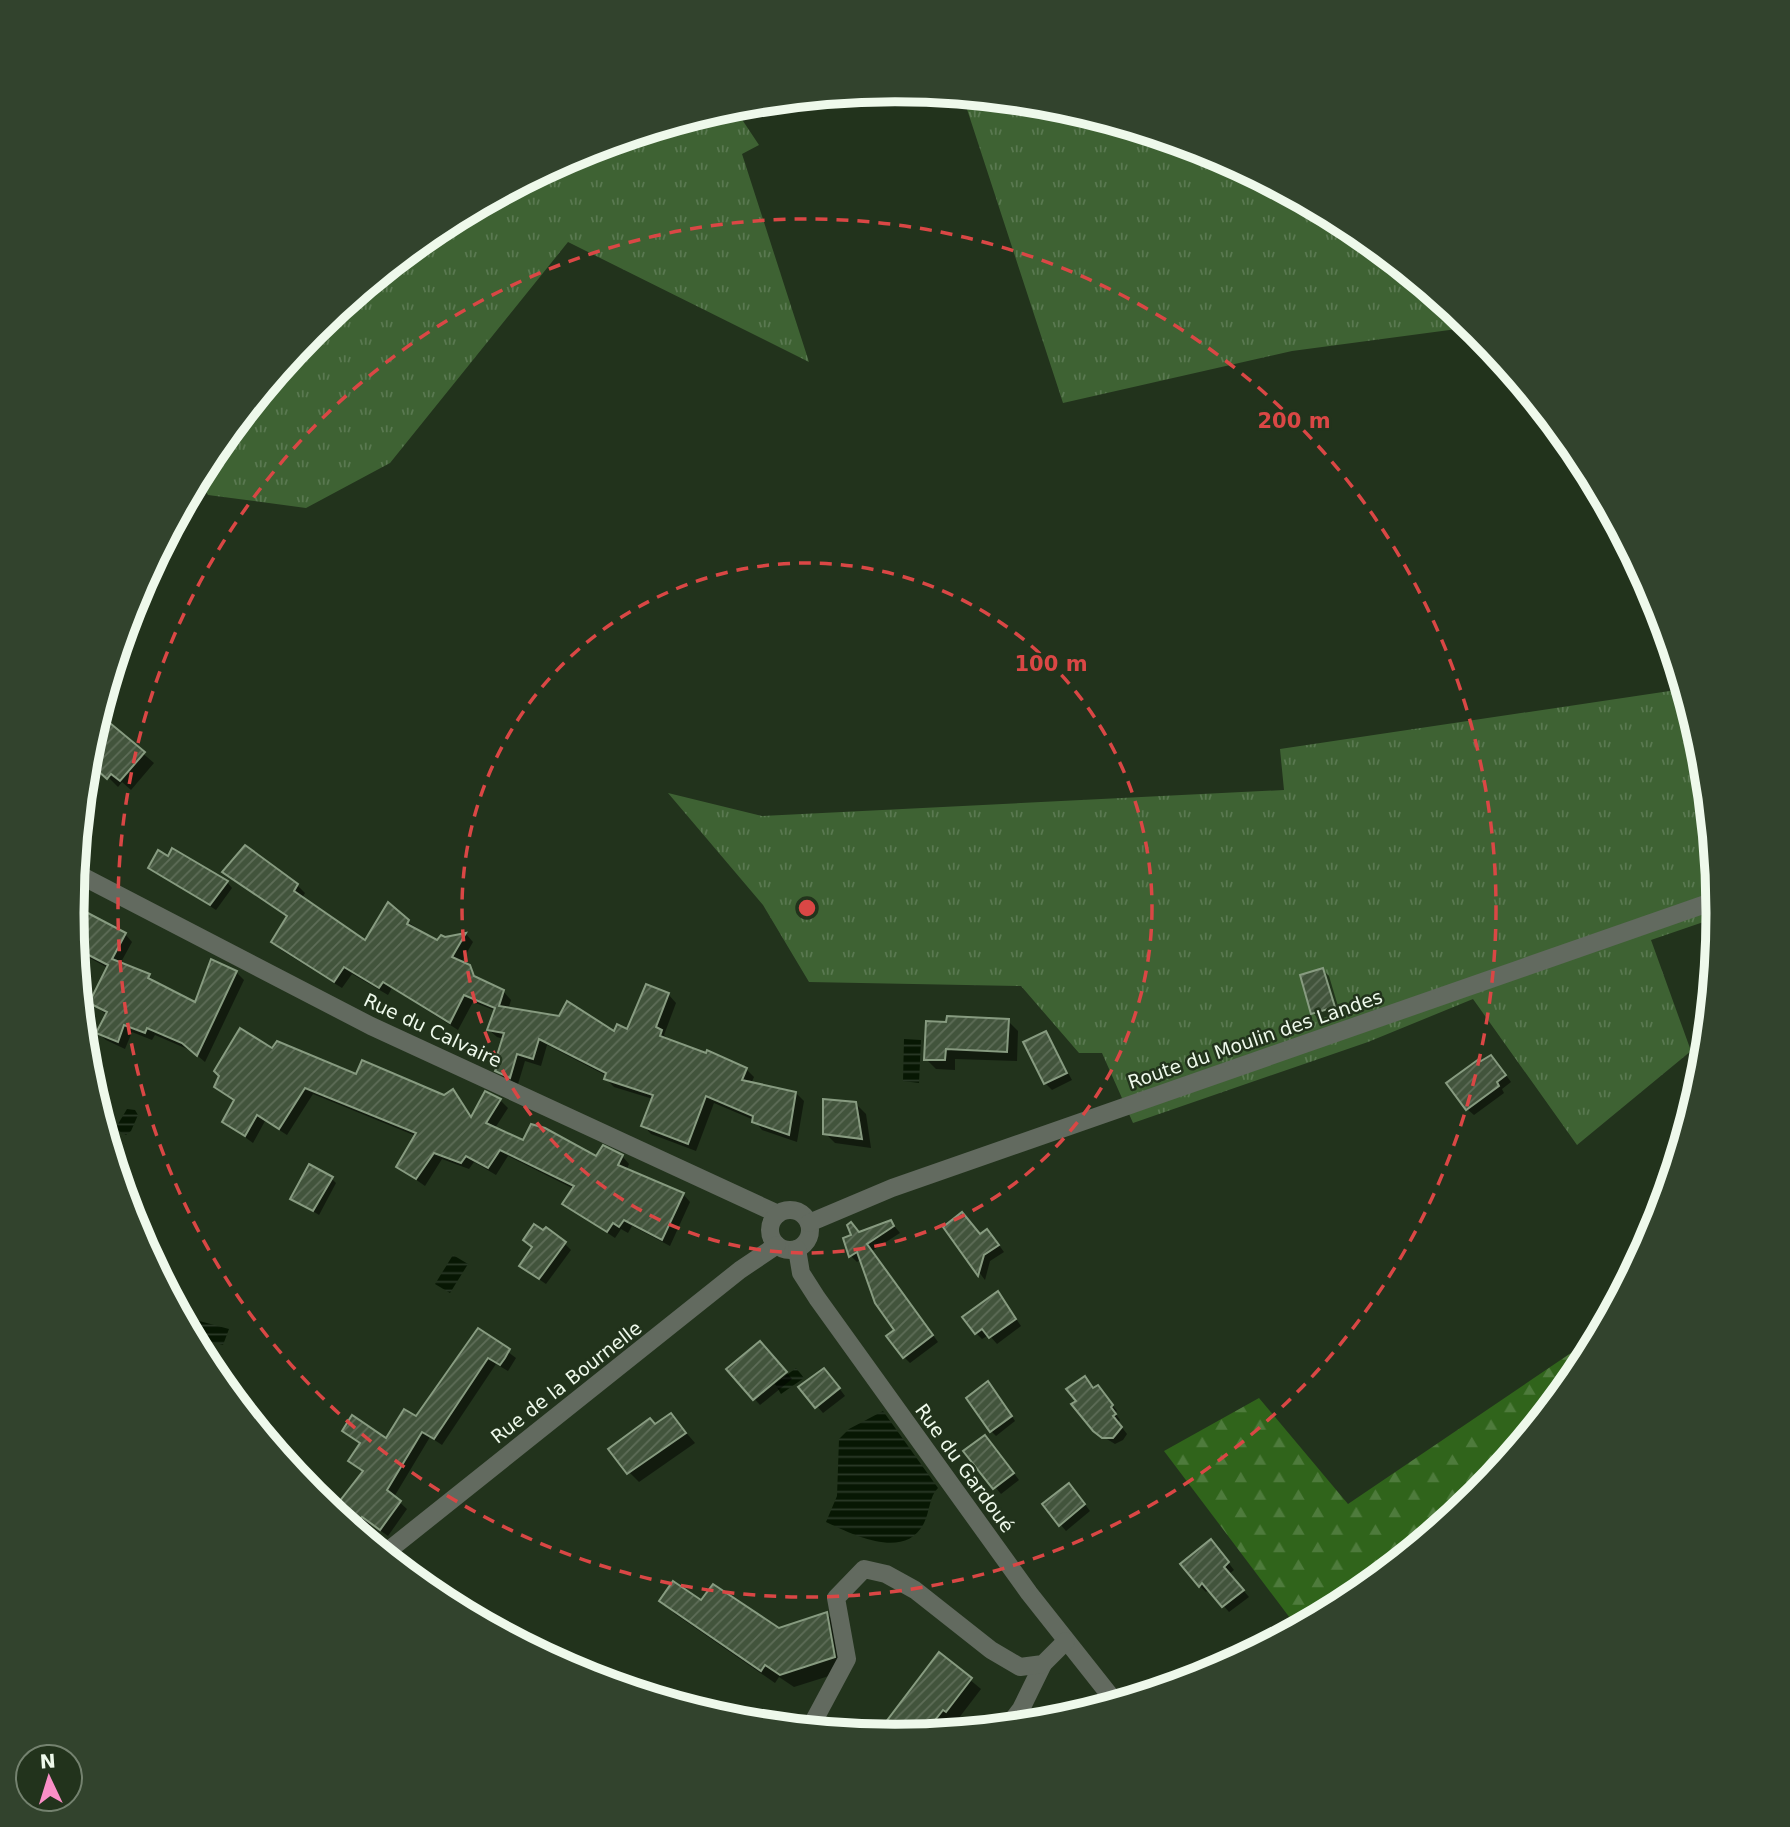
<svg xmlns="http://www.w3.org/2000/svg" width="1790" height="1827" font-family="'DejaVu Sans',sans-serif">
  <defs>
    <pattern id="grass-tufts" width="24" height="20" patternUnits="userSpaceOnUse" patternTransform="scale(1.75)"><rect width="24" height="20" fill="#3e6233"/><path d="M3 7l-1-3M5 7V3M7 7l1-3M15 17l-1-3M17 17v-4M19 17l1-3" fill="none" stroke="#5a7951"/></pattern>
    <pattern id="forest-firs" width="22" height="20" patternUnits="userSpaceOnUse" patternTransform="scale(1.75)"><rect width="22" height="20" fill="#30641b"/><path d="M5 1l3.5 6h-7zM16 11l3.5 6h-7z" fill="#4e7b3c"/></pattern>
    <pattern id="water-rules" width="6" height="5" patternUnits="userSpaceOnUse" patternTransform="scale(1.75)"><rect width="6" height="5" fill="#071703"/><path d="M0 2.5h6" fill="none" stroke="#2b3a28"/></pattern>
    <pattern id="building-hatch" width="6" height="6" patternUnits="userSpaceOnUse" patternTransform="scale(1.75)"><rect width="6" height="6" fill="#42543c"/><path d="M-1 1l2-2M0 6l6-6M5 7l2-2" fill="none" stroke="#5e6d58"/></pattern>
  </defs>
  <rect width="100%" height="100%" fill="#22331c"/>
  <g fill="url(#grass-tufts)">
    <path d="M 963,97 L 1056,106 L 1210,153 L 1353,229 L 1472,327 L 1292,351 L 1063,403 Z"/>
    <path d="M 733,106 L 759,145 L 742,154 L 809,362 L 568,242 L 390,463 L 306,508 L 208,495 L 198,479 L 211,456 L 313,331 L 438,229 L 580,153 Z"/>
    <path d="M 1683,689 L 1703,753 L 1718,917 L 1651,940 L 1691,1051 L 1577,1145 L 1473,999 L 1368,1042 L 1133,1123 L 1102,1053 L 1079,1053 L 1021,986 L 809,982 L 763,905 L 668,793 L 762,816 L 1284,790 L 1280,749 Z"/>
  </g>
  <path fill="url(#forest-firs)" d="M 1599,1334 C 1544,1438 1421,1562 1317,1617 L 1311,1609 L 1293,1622 L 1164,1451 L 1259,1398 L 1348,1504 Z"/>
  <g fill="url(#water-rules)">
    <path d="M 904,1039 L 921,1040 L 919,1083 L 903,1081 Z"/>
    <path d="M 127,1109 L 135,1110 L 138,1115 L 131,1131 L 126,1135 L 115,1129 Z"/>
    <path d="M 453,1255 L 468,1264 L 450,1293 L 435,1284 Z"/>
    <path d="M 192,1319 L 229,1329 L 223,1345 L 193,1337 L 189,1330 Z"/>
    <path d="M 796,1368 L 804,1378 L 781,1394 L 775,1384 Z"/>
    <path d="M 883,1411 L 938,1488 C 929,1497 930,1511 924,1523 C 905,1561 854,1535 826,1522 L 837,1496 L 839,1439 L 849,1429 Z"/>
  </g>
  <g fill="#0007">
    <path d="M 99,716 L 154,763 L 131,790 L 122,782 L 118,787 L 87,756 Z"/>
    <path d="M 150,868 L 227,882 L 232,888 L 216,910 Z"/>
    <path d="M 224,872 L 297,885 L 305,893 L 302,898 L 366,943 L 408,922 L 438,942 L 466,934 L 473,942 L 461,963 L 469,967 L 479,981 L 503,991 L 511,1000 L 508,1010 L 615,1033 L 628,1031 L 668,994 L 676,1003 L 664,1035 L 669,1040 L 746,1069 L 754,1077 L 751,1084 L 796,1093 L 804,1101 L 797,1142 L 762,1130 L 754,1120 L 714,1103 L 696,1151 L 651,1134 L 643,1125 L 653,1099 L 614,1087 L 606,1079 L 607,1076 L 547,1045 L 541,1066 L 525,1061 L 518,1084 L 505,1079 L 497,1071 L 504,1039 L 497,1037 L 489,1030 L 496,1011 L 473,1002 L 458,1030 L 392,988 L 388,995 L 352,974 L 342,988 L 281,950 L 273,942 L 288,918 Z"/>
    <path d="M 72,906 L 125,934 L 132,942 L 120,964 L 149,976 L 157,984 L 196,1004 L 212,961 L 236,972 L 244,980 L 205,1062 L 192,1051 L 155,1035 L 152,1040 L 132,1032 L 125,1049 L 106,1040 L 98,1033 L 107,1015 L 91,1003 L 108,968 L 75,950 Z"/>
    <path d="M 1323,970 L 1329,976 L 1340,1013 L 1319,1019 L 1313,1013 Z"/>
    <path d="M 1008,1021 L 1018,1031 L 1017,1061 L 955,1059 L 955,1070 L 936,1069 L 926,1059 L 948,1024 Z"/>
    <path d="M 1046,1033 L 1072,1080 L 1052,1090 L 1045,1083 Z"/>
    <path d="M 272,1051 L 357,1077 L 445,1097 L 453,1091 L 473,1117 L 500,1100 L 508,1108 L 495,1128 L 524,1142 L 596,1158 L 622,1156 L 629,1164 L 626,1171 L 683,1194 L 690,1202 L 670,1246 L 632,1226 L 628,1233 L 621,1229 L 615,1238 L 564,1204 L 574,1189 L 508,1156 L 496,1175 L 474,1162 L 469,1169 L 442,1159 L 425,1186 L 398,1167 L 416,1136 L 313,1094 L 287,1135 L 265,1121 L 253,1143 L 224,1122 L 235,1102 L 216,1087 Z"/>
    <path d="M 1497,1063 L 1511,1082 L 1502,1089 L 1504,1093 L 1474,1115 L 1467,1109 Z"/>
    <path d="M 856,1104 L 866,1114 L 871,1148 L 835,1143 L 825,1133 Z"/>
    <path d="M 331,1178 L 336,1183 L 319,1215 L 292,1198 Z"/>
    <path d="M 891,1222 L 900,1233 L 872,1251 L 938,1342 L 910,1363 L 904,1357 L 897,1330 L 861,1259 L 857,1262 L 851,1256 L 845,1239 Z"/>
    <path d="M 945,1228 L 981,1236 L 987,1231 L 993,1237 L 1004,1252 L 990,1261 L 985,1280 Z"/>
    <path d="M 565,1244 L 571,1250 L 546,1284 L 528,1272 Z"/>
    <path d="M 998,1293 L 1021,1326 L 997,1344 L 989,1335 L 982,1339 L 976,1333 Z"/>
    <path d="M 479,1330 L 516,1358 L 508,1371 L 496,1364 L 442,1445 L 430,1437 L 394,1497 L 407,1509 L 388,1536 L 371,1524 L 362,1536 L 333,1512 L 364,1472 L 350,1461 L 361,1444 L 344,1431 L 387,1440 L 416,1418 Z"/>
    <path d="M 766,1350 L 792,1379 L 760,1405 L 728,1369 Z"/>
    <path d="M 830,1376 L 845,1396 L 823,1413 L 801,1387 Z"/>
    <path d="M 1084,1378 L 1094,1389 L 1103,1393 L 1117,1411 L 1115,1413 L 1120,1420 L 1118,1422 L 1127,1434 L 1123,1440 L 1115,1444 L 1094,1431 L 1078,1402 Z"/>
    <path d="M 993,1388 L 1015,1421 L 996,1436 L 991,1431 Z"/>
    <path d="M 671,1415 L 695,1443 L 639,1482 L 629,1472 L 656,1426 Z"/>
    <path d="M 991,1443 L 1019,1480 L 1001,1494 L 966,1452 Z"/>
    <path d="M 1075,1491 L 1090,1511 L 1066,1531 L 1060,1524 Z"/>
    <path d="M 1217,1548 L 1234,1570 L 1229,1574 L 1249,1597 L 1229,1612 L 1209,1589 L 1206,1592 L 1200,1586 Z"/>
    <path d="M 661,1601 L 702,1603 L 778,1630 L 827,1614 L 840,1628 L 848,1670 L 794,1687 L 779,1677 L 775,1683 L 675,1614 Z"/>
    <path d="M 940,1655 L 981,1689 L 949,1731 L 895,1737 L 878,1735 Z"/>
    <path d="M 835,1724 L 848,1732 L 831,1730 Z"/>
  </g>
  <g fill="url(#building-hatch)" stroke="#879b80" stroke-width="2">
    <path d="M 99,714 L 145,752 L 120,781 L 111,774 L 107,779 L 87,761 Z"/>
    <path d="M 245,845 L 298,884 L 294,891 L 365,940 L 388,902 L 409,920 L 407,924 L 437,940 L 441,935 L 445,937 L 466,933 L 452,957 L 470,965 L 474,976 L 504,990 L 499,1006 L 559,1016 L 567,1001 L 614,1031 L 617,1024 L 627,1029 L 646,984 L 669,993 L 656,1027 L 662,1030 L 660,1036 L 706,1053 L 707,1050 L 747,1068 L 742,1080 L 796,1092 L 789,1135 L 752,1122 L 753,1116 L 706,1096 L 688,1144 L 641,1126 L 653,1095 L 604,1079 L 606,1073 L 539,1039 L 533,1059 L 517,1054 L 510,1078 L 495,1071 L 497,1067 L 494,1065 L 504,1033 L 487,1030 L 495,1008 L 464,995 L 450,1023 L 383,982 L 379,988 L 344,967 L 334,982 L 271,942 L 287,916 L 222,872 Z"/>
    <path d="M 172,848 L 228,881 L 210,905 L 148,868 L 158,850 L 168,856 Z"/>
    <path d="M 84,911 L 126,933 L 112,959 L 150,974 L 148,978 L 195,1002 L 211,959 L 237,971 L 197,1056 L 182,1043 L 147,1028 L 145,1033 L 124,1025 L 118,1042 L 96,1033 L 107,1012 L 89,1003 L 108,965 L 75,948 L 74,931 Z"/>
    <path d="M 1323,968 L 1335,1007 L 1311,1014 L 1300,975 Z"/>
    <path d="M 947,1016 L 1009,1019 L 1007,1052 L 946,1049 L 945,1060 L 924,1060 L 926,1021 L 946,1022 Z"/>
    <path d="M 240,1028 L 272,1048 L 277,1041 L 356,1074 L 362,1060 L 444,1095 L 453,1089 L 471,1117 L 485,1091 L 501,1099 L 486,1123 L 523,1140 L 531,1124 L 545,1128 L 596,1156 L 603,1145 L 623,1155 L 618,1165 L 684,1193 L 662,1240 L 624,1220 L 619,1227 L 613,1223 L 607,1232 L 562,1204 L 574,1186 L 500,1150 L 488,1168 L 466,1156 L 461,1163 L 434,1153 L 416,1179 L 396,1167 L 416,1133 L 305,1088 L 279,1129 L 257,1115 L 245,1136 L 222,1122 L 234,1100 L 214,1087 L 219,1076 L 214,1071 Z"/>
    <path d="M 1046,1031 L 1067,1073 L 1044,1084 L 1023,1042 Z"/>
    <path d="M 1491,1055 L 1506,1075 L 1497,1082 L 1499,1086 L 1466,1110 L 1446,1083 L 1479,1059 L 1481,1061 Z"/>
    <path d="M 823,1099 L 856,1102 L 862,1139 L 823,1134 Z"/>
    <path d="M 309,1164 L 333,1177 L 313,1211 L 290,1199 Z"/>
    <path d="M 962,1212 L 980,1234 L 987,1229 L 999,1245 L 984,1255 L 978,1276 L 943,1227 Z"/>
    <path d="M 891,1220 L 894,1226 L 867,1244 L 933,1335 L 903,1358 L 886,1336 L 894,1330 L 875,1303 L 857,1252 L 849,1257 L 843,1238 L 851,1235 L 847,1225 L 851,1222 L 859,1232 Z"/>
    <path d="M 534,1224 L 543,1230 L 546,1227 L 566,1242 L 539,1279 L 519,1266 L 532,1247 L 523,1240 Z"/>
    <path d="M 998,1291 L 1016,1319 L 989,1338 L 982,1329 L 975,1334 L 962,1317 Z"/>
    <path d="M 478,1328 L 510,1349 L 505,1358 L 500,1365 L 488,1358 L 434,1439 L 422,1432 L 387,1490 L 401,1501 L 380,1530 L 362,1517 L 354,1529 L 332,1511 L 363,1471 L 348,1461 L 360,1443 L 342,1431 L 352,1415 L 386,1438 L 404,1409 L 416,1416 Z"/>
    <path d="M 760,1341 L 787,1372 L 753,1400 L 726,1369 Z"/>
    <path d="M 824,1368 L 840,1388 L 815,1408 L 798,1387 Z"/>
    <path d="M 1085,1376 L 1093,1388 L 1098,1385 L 1113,1405 L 1111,1407 L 1116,1414 L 1113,1416 L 1122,1427 L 1113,1438 L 1102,1438 L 1093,1431 L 1071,1404 L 1076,1401 L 1066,1389 Z"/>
    <path d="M 988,1381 L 1012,1416 L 990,1432 L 966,1398 Z"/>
    <path d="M 671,1413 L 686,1433 L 627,1474 L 608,1449 L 650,1418 L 655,1424 Z"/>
    <path d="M 985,1435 L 1014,1473 L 993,1489 L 963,1451 Z"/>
    <path d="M 1069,1483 L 1085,1504 L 1059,1526 L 1042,1504 Z"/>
    <path d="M 1211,1539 L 1229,1562 L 1224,1567 L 1244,1590 L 1222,1607 L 1202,1583 L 1199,1587 L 1180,1564 Z"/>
    <path d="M 673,1581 L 701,1600 L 713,1584 L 779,1628 L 827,1612 L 835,1657 L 780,1675 L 765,1665 L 761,1671 L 659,1601 Z"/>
    <path d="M 939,1652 L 972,1678 L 946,1712 L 943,1710 L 924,1734 L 876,1735 Z"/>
  </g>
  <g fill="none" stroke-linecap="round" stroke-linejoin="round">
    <g stroke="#626a5f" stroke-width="18">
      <path d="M 76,873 L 371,1026 L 778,1214"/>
      <circle cx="790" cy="1230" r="20"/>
      <path d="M 809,1223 L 892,1188 L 1717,900"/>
      <path d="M 797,1249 L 801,1273 L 817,1298 L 1029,1593 L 1116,1703"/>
      <path d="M 384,1554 L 740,1270 L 777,1245"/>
      <path d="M 1008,1726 L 1021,1709 L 1043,1664"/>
      <path d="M 810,1728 L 847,1659 L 836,1598 L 864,1569 L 886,1574 L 915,1590 L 991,1650 L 1020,1667 L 1043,1664 L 1066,1641"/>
    </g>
  </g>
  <g fill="none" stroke="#da4745" stroke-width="3.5" stroke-dasharray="12 9">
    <circle cx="807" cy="908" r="345"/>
    <circle cx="807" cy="908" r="689"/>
  </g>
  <g text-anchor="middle" stroke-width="5" stroke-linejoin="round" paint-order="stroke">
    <g font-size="19" fill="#eef9eb" stroke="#22331c">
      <text transform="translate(433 1030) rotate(25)" y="7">Rue du Calvaire</text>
      <text transform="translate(1255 1039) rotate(-19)" y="7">Route du Moulin des Landes</text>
      <text transform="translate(566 1382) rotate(-38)" y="7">Rue de la Bournelle</text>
      <text transform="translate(965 1468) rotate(54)" y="7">Rue du Gardoué</text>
    </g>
  </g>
  <path d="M0 0H1790V1827H0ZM84 913a811 811 0 1 1 1622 0a811 811 0 1 1-1622 0Z" fill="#32432d" fill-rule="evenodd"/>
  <path fill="none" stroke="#eef9eb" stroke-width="9" d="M84 913a811 811 0 1 1 1622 0a811 811 0 1 1-1622 0Z"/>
  <circle cx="807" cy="908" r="10" fill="#da4745" stroke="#22331c" stroke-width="3.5"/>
  <g font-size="21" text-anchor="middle" font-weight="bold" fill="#da4745" stroke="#22331c" stroke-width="5" stroke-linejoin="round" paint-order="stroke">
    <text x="1294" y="428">200 m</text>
    <text x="1051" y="671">100 m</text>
  </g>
  <g transform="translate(49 1778) rotate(356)"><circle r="33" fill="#22331c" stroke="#74826f" stroke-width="2"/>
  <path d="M0-5L12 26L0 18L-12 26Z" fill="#fa8fc7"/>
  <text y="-10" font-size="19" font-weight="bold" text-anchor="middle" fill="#eef9eb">N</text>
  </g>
</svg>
